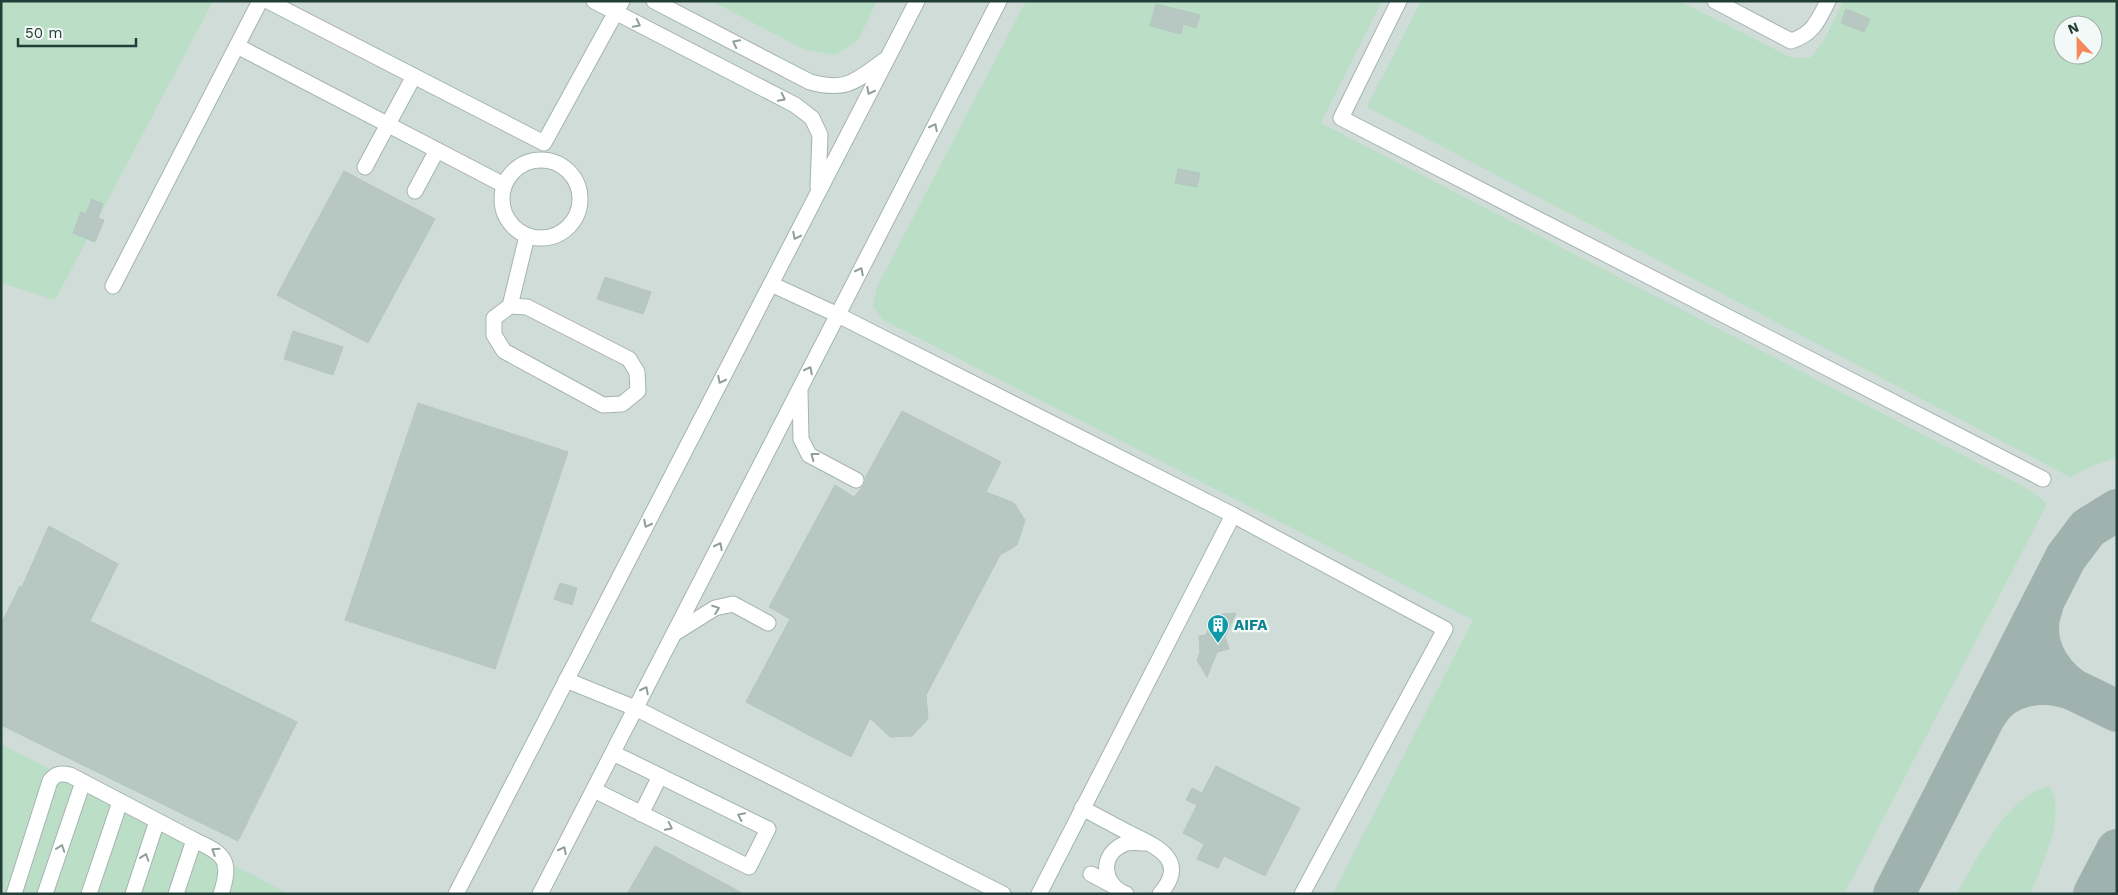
<svg xmlns="http://www.w3.org/2000/svg" width="2118" height="895" font-family="'Work Sans',sans-serif">
  <rect width="100%" height="100%" fill="#e2ece8"/>
  <path fill="#d0dcd8" fill-rule="evenodd" d="M 1,1 L 2117,1 L 2117,894 L 1,894 ZM 2063,25 L 2093,25 L 2093,55 L 2063,55 Z"/>
  <g fill="#bbdec6" fill-rule="evenodd">
    <path d="M 1,1 L 213,1 L 55,300 L 1,283 Z"/>
    <path d="M 712,1 L 877,1 L 858,40 L 836,55 L 805,50 Z"/>
    <path d="M 1026,1 L 1382,1 L 1321,123 L 2032,491 L 2047,504 L 1844,894 L 1333,894 L 1473,620 L 883,320 L 873,306 L 877,287 Z"/>
    <path d="M 1421,1 L 1680,1 L 1792,58 L 1810,58 L 1822,43 L 1844,1 L 2117,1 L 2117,458 L 2092,466 L 2070,477 L 1367,107 ZM 2063,25 L 2093,25 L 2093,55 L 2063,55 Z"/>
    <path d="M 1,744 L 289,894 L 1,894 Z"/>
    <path d="M 2049,786 C 2068,813 2041,867 2030,894 L 1956,894 C 1977,860 2007,795 2049,786 Z"/>
  </g>
  <g fill="none" stroke-linecap="round" stroke-linejoin="round">
    <g stroke="#9fb2ae" stroke-width="42">
      <path d="M 2072,689 L 2117,711"/>
      <path d="M 1987,713 C 2005,683 2042,679 2072,689 C 2046,670 2030,639 2042,607"/>
      <path d="M 1894,894 L 2066,557 L 2088,528 L 2117,510"/>
      <path d="M 2094,894 L 2117,850"/>
    </g>
  </g>
  <g fill="#b7c7c2" stroke="#b5c6c0">
    <path d="M 1156,4 L 1200,15 L 1196,28 L 1183,24 L 1181,34 L 1150,26 Z"/>
    <path d="M 1846,9 L 1870,19 L 1864,32 L 1841,23 Z"/>
    <path d="M 1178,169 L 1200,173 L 1197,187 L 1175,183 Z"/>
    <path d="M 344,171 L 435,219 L 368,343 L 277,295 Z"/>
    <path d="M 92,199 L 103,204 L 98,218 L 104,220 L 95,242 L 73,233 L 81,212 L 86,214 Z"/>
    <path d="M 605,277 L 651,292 L 643,314 L 597,299 Z"/>
    <path d="M 293,331 L 343,347 L 333,375 L 284,359 Z"/>
    <path d="M 418,403 L 568,452 L 495,669 L 345,620 Z"/>
    <path d="M 902,411 L 1001,462 L 986,492 L 1014,503 L 1025,520 L 1017,545 L 1000,555 L 926,695 L 928,719 L 912,736 L 890,737 L 870,718 L 851,757 L 746,702 L 790,619 L 769,607 L 835,485 L 854,497 L 864,485 L 865,478 Z"/>
    <path d="M 49,526 L 118,564 L 90,621 L 297,722 L 238,841 L 1,725 L 1,624 L 20,586 L 22,587 Z"/>
    <path d="M 560,583 L 577,588 L 572,605 L 554,599 Z"/>
    <path d="M 1236,613 L 1225,637 L 1229,649 L 1217,652 L 1207,677 L 1197,660 L 1200,653 L 1199,636 L 1206,635 L 1212,620 L 1216,620 L 1222,614 Z"/>
    <path d="M 1216,766 L 1300,808 L 1265,876 L 1224,856 L 1218,868 L 1197,859 L 1204,844 L 1183,833 L 1197,805 L 1186,800 L 1192,788 L 1202,793 Z"/>
    <path d="M 655,846 L 744,894 L 627,894 Z"/>
  </g>
  <g fill="none" stroke-linecap="round" stroke-linejoin="round">
    <g stroke="#a5b4b0" stroke-width="17">
      <g id="minor">
        <path d="M 268,1 L 544,143 L 622,1"/>
        <path d="M 594,1 L 795,105 L 812,118 L 820,135 L 818,187"/>
        <path d="M 654,1 L 810,82 C 848,92 855,81 885,60"/>
        <path d="M 1399,1 L 1341,118 L 2043,479"/>
        <path d="M 1715,1 L 1791,41 C 1813,34 1818,21 1828,1"/>
        <path d="M 237,46 L 504,185"/>
        <circle cx="541" cy="199" r="39"/>
        <path d="M 365,167 L 414,76"/>
        <path d="M 415,191 L 437,150"/>
        <path d="M 771,284 L 838,315 L 1233,515 L 1445,629 L 1302,894"/>
        <path d="M 113,286 L 260,1"/>
        <path d="M 510,306 L 527,307 L 629,359 L 637,372 L 638,391 L 622,404 L 603,405 L 504,351 L 494,335 L 494,318 Z"/>
        <path d="M 510,306 L 527,236"/>
        <path d="M 800,391 L 801,439 L 809,455 L 856,480"/>
        <path d="M 675,633 L 715,608 L 733,604 L 768,623"/>
        <path d="M 566,680 L 635,708 L 1003,894"/>
        <path d="M 594,790 L 749,867 L 768,829 L 613,753"/>
        <path d="M 1082,808 C 1097,816 1112,824 1127,832 C 1155,846 1190,859 1160,894"/>
        <path d="M 641,814 L 660,776"/>
        <path d="M 1091,874 L 1112,885"/>
        <path d="M 14,894 L 50,781 C 56,773 61,773 70,775 L 194,840"/>
        <path d="M 45,894 L 83,782"/>
        <path d="M 89,894 L 120,802"/>
        <path d="M 133,894 L 157,821"/>
        <path d="M 176,894 L 194,840 C 225,854 232,860 221,894"/>
        <path d="M 456,894 L 917,1"/>
        <path d="M 540,894 L 999,1"/>
        <path d="M 1039,894 L 1233,515"/>
        <path d="M 1126,894 C 1102,885 1099,855 1124,844 C 1131,841 1139,843 1147,843"/>
      </g>
    </g>
    <use href="#minor" stroke="#fff" stroke-width="15"/>
  </g>
  <defs><path id="oneway-chevron" d="M-2-3.5L2.5 0L-2 3.5" fill="none" stroke-width="1.6" stroke-linecap="round" stroke-linejoin="round" transform="scale(1.25)"/></defs>
  <g stroke="#909e9c">
    <use href="#oneway-chevron" transform="translate(637 24) rotate(27)"/>
    <use href="#oneway-chevron" transform="translate(736 43) rotate(-153)"/>
    <use href="#oneway-chevron" transform="translate(870 91) rotate(117)"/>
    <use href="#oneway-chevron" transform="translate(782 98) rotate(27)"/>
    <use href="#oneway-chevron" transform="translate(934 127) rotate(-63)"/>
    <use href="#oneway-chevron" transform="translate(796 236) rotate(117)"/>
    <use href="#oneway-chevron" transform="translate(860 271) rotate(-63)"/>
    <use href="#oneway-chevron" transform="translate(809 370) rotate(-63)"/>
    <use href="#oneway-chevron" transform="translate(721 380) rotate(117)"/>
    <use href="#oneway-chevron" transform="translate(814 456) rotate(-143)"/>
    <use href="#oneway-chevron" transform="translate(647 524) rotate(117)"/>
    <use href="#oneway-chevron" transform="translate(719 546) rotate(-63)"/>
    <use href="#oneway-chevron" transform="translate(716 609) rotate(-21)"/>
    <use href="#oneway-chevron" transform="translate(645 690) rotate(-63)"/>
    <use href="#oneway-chevron" transform="translate(741 816) rotate(-154)"/>
    <use href="#oneway-chevron" transform="translate(669 827) rotate(27)"/>
    <use href="#oneway-chevron" transform="translate(61 848) rotate(-71)"/>
    <use href="#oneway-chevron" transform="translate(563 850) rotate(-63)"/>
    <use href="#oneway-chevron" transform="translate(215 851) rotate(-147)"/>
    <use href="#oneway-chevron" transform="translate(145 857) rotate(-71)"/>
  </g>
  <defs>
    <g id="building-pin" transform="scale(1.125)"><path d="M0 17L-7.5 6A9.5 9.5 0 1 1 7.5 6Z" fill="#0f9aa8" stroke="#f3f9f6"/><path d="M-4-6H4V6H1V3H-1V6H-4ZM-2.5-4.3h1.7v1.8h-1.7ZM.8-4.3h1.7v1.8H.8ZM-2.5-1h1.7V.8h-1.7ZM.8-1h1.7V.8H.8Z" fill="#fff"/></g>
  </defs>
  <g fill-rule="evenodd">
    <use href="#building-pin" x="1218" y="625"/>
  </g>
  <g text-anchor="middle" stroke-width="4.5" stroke-linejoin="round" paint-order="stroke">
    <g font-size="15" font-weight="bold" fill="#0d838f" stroke="#f3f9f6" text-anchor="start">
      <text x="1234" y="630">AIFA</text>
    </g>
  </g>
  <rect width="2118" height="895" fill="none" stroke="#223e38" stroke-width="5"/>
  <g transform="translate(2078 40) rotate(338)"><circle r="24" fill="#f3f9f6" stroke="#9faeaa"/>
  <path d="M0-4L9 19L0 12L-9 19Z" fill="#f3885a"/>
  <text y="-8" font-size="14" font-weight="bold" text-anchor="middle" fill="#223e38">N</text>
  </g>
  <path d="M18 38v8h118v-8" fill="none" stroke="#223e38" stroke-width="2.5"/>
  <text x="25" y="38" font-size="15" fill="#223e38" stroke="#f3f9f6" stroke-width="4" paint-order="stroke">50 m</text>
</svg>
